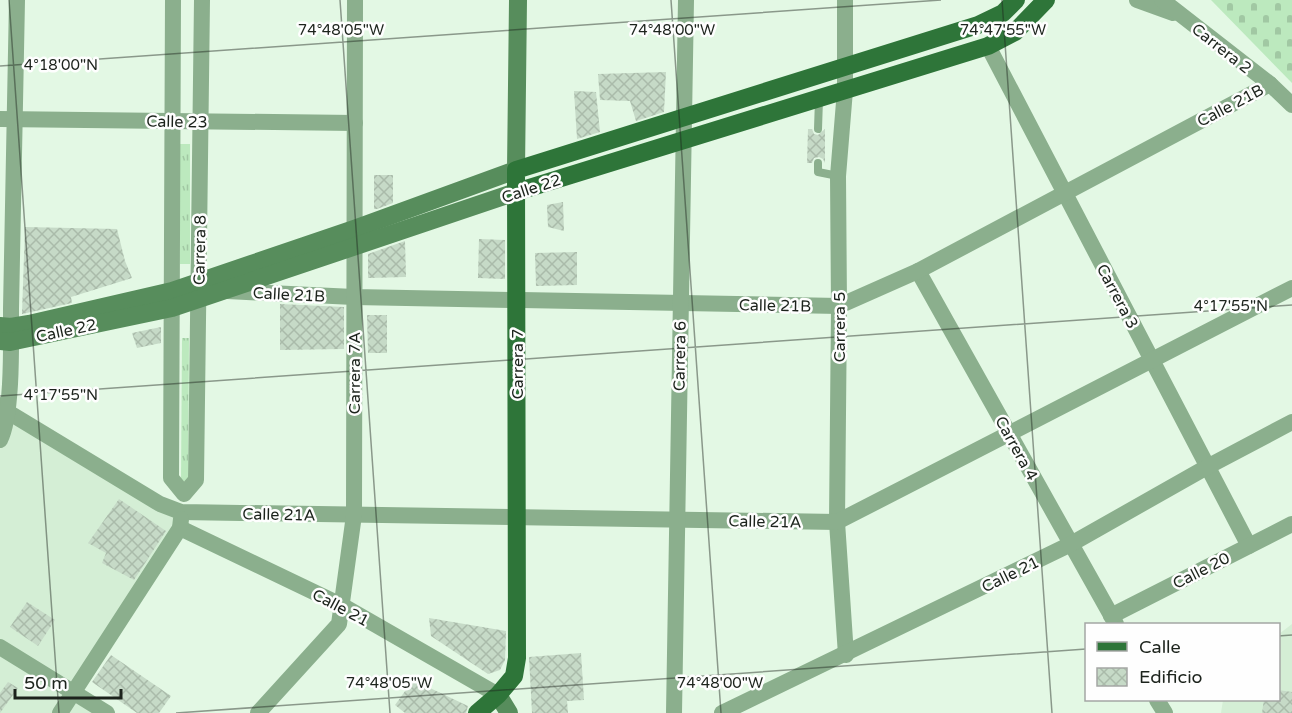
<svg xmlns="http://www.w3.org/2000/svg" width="1292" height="713" font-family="'Varela Round',sans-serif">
  <defs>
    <pattern id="grass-tufts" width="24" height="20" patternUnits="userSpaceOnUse" patternTransform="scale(1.5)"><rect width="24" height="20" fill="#bce9be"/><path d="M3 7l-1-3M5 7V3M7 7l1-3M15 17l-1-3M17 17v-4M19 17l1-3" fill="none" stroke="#a1c8a3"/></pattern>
    <pattern id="cemetery-stones" width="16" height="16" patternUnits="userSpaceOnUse" patternTransform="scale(1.5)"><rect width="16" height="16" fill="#bce9be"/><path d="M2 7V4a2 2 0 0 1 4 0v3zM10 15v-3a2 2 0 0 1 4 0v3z" fill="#a1c8a3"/></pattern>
    <pattern id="building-cross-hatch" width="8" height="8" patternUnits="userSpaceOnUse" patternTransform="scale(1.5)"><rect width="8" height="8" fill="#c6dac7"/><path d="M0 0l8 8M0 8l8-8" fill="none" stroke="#aba"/></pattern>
  </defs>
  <rect width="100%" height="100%" fill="#e3f8e4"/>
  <g fill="#d4eed5">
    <path d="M 0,405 L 181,512 L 74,692 L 107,713 L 0,713 Z"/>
    <path d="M 1292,624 L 1292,713 L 1221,713 L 1223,700 L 1278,700 L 1279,634 Z"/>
  </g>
  <g fill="url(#grass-tufts)">
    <rect x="180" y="144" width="10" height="120"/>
    <path d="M 182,338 L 189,338 L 188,481 L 181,481 Z"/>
  </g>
  <path fill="url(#cemetery-stones)" d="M 1211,0 L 1292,0 L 1292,83 Z"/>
  <g fill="url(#building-cross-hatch)">
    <path d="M 666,72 L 664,112 L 636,121 L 630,101 L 600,100 L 598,74 Z"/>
    <path d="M 574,91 L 596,92 L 600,132 L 577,139 Z"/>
    <path d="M 808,129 L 812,129 L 814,134 L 818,135 L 825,129 L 825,163 L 823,159 L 819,157 L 814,158 L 812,163 L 807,163 Z"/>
    <path d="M 374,175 L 393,175 L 393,203 L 377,209 L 374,209 Z"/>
    <path d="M 563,202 L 564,231 L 548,227 L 547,205 Z"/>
    <path d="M 25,227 L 117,229 L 125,261 L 132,278 L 71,297 L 72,303 L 22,314 Z"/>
    <path d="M 479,239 L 505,240 L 505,279 L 478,278 Z"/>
    <path d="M 405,241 L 406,277 L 368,278 L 368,254 Z"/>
    <path d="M 577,252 L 577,285 L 536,286 L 535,253 Z"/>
    <path d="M 280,304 L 344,307 L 344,349 L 280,350 Z"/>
    <path d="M 367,315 L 387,315 L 387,353 L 368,353 Z"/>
    <path d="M 161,327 L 161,343 L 137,348 L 132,333 Z"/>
    <path d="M 119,499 L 166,531 L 134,580 L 102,563 L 106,553 L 88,543 Z"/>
    <path d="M 27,602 L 55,620 L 38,646 L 10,627 Z"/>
    <path d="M 429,618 L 506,631 L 505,660 L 500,670 L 488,674 L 431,636 Z"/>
    <path d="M 581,653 L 584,700 L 567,701 L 568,713 L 532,713 L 529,657 Z"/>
    <path d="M 111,655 L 171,696 L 159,713 L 137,713 L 92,682 Z"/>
    <path d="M 413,680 L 468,706 L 466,713 L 405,713 L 395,705 Z"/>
    <path d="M 8,682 L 18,688 L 0,713 L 0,693 Z"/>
    <path d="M 1278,690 L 1292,692 L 1292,713 L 1262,713 L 1264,699 L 1278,699 Z"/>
  </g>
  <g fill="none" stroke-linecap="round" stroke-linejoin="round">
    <g stroke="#8baf8d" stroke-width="8">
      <path d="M 818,129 L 819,99"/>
      <path d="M 818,163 L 818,172 L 838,176"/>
    </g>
    <g stroke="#8baf8d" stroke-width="16">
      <path d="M 173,0 L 171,478 L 184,494 L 196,480 L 202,0"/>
      <path d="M 845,0 L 845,90 L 838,176 L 839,306 L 837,522 L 846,655"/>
      <path d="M 1137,0 L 1173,13"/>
      <path d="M 1162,0 L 1270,84 L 1292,105"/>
      <path d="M 988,46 L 1249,546"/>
      <path d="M 0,119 L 355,123"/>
      <path d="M 918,271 L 1116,624"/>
      <path d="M 227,291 L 354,297 L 839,306 L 918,271 L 1270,84"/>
      <path d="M 0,405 L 8,412 L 160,504 L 181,512 L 837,522 L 1292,288"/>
      <path d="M 0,440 C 13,415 11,340 11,309 C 13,206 15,103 17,0"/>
      <path d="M 180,528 L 343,606 L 498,695"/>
      <path d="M 1111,616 L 1292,524"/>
      <path d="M 0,647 L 107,713"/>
      <path d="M 1157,700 L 1165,713"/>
      <path d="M 60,713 L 180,528 L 181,519"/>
      <path d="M 258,713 L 339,624 L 354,515 L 355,0"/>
      <path d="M 674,713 L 686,0"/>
      <path d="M 722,713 L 1071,544 L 1207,467 L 1292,422"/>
    </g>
    <g stroke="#578d5c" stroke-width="18">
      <path d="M 0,326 L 11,327 L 29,324 L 172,291 L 354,229 L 516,170 L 518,0"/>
      <path d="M 0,341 L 10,342 L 172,308 L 516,192"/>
      <path d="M 498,695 L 509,713"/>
    </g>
    <g stroke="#2e7539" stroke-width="18">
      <path d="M 516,192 L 988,46 L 1015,32 L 1046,0"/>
      <path d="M 477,713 L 498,695 L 514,676 L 517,658 L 516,170 L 978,25 L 1003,13 L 1016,0"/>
    </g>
  </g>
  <path fill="none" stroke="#1c231c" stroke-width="1.5" stroke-opacity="0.45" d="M 9,0 L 59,713M 340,0 L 390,713M 671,0 L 721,713M 1002,0 L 1052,713M 0,66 L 941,0M 0,396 L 1292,305M 1278,636 L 1292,635M 176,713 L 1086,649"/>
  <g text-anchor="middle" stroke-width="5" stroke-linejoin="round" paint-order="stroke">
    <g font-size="16" fill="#1c231c" stroke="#fefefe">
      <text transform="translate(1222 48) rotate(38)" y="6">Carrera 2</text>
      <text transform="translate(1230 105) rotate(-28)" y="6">Calle 21B</text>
      <text transform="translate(177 121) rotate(1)" y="6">Calle 23</text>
      <text transform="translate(531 188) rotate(-18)" y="6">Calle 22</text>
      <text transform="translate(199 250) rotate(-89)" y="6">Carrera 8</text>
      <text transform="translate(289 294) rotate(3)" y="6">Calle 21B</text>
      <text transform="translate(1118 296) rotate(62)" y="6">Carrera 3</text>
      <text transform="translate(775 305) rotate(1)" y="6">Calle 21B</text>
      <text transform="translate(839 327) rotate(-90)" y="6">Carrera 5</text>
      <text transform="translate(66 330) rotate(-12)" y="6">Calle 22</text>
      <text transform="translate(679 356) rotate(-89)" y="6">Carrera 6</text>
      <text transform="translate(517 364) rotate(-90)" y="6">Carrera 7</text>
      <text transform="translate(354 373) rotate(-90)" y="6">Carrera 7A</text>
      <text transform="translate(1017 448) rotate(61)" y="6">Carrera 4</text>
      <text transform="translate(279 514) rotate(1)" y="6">Calle 21A</text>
      <text transform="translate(765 521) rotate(1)" y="6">Calle 21A</text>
      <text transform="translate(1201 570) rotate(-27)" y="6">Calle 20</text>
      <text transform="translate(1010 574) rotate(-26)" y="6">Calle 21</text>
      <text transform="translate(341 607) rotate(28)" y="6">Calle 21</text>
    </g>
  </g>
  <g font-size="15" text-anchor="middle" fill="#1c231c" stroke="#fefefe" stroke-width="5" stroke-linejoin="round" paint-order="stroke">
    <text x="341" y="35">74°48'05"W</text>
    <text x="672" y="35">74°48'00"W</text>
    <text x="1003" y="35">74°47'55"W</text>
    <text x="61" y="70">4°18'00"N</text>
    <text x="1231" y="311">4°17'55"N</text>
    <text x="61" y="400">4°17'55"N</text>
    <text x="389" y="688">74°48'05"W</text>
    <text x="720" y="688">74°48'00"W</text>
  </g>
  <rect x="1085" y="623" width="195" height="78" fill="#fefefe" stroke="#a4a6a4" stroke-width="1.5"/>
  <rect x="1097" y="642" width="30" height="9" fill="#2e7539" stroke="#a4a6a4" stroke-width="1.5"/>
  <text x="1139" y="653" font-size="18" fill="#1c231c">Calle</text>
  <rect x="1097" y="668" width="30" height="18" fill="url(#building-cross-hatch)" stroke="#a4a6a4" stroke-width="1.5"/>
  <text x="1139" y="683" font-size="18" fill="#1c231c">Edificio</text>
  <path d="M15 689v9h106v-9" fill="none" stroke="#1c231c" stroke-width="3"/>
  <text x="24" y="689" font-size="18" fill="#1c231c" stroke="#fefefe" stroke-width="4.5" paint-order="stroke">50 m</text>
</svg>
